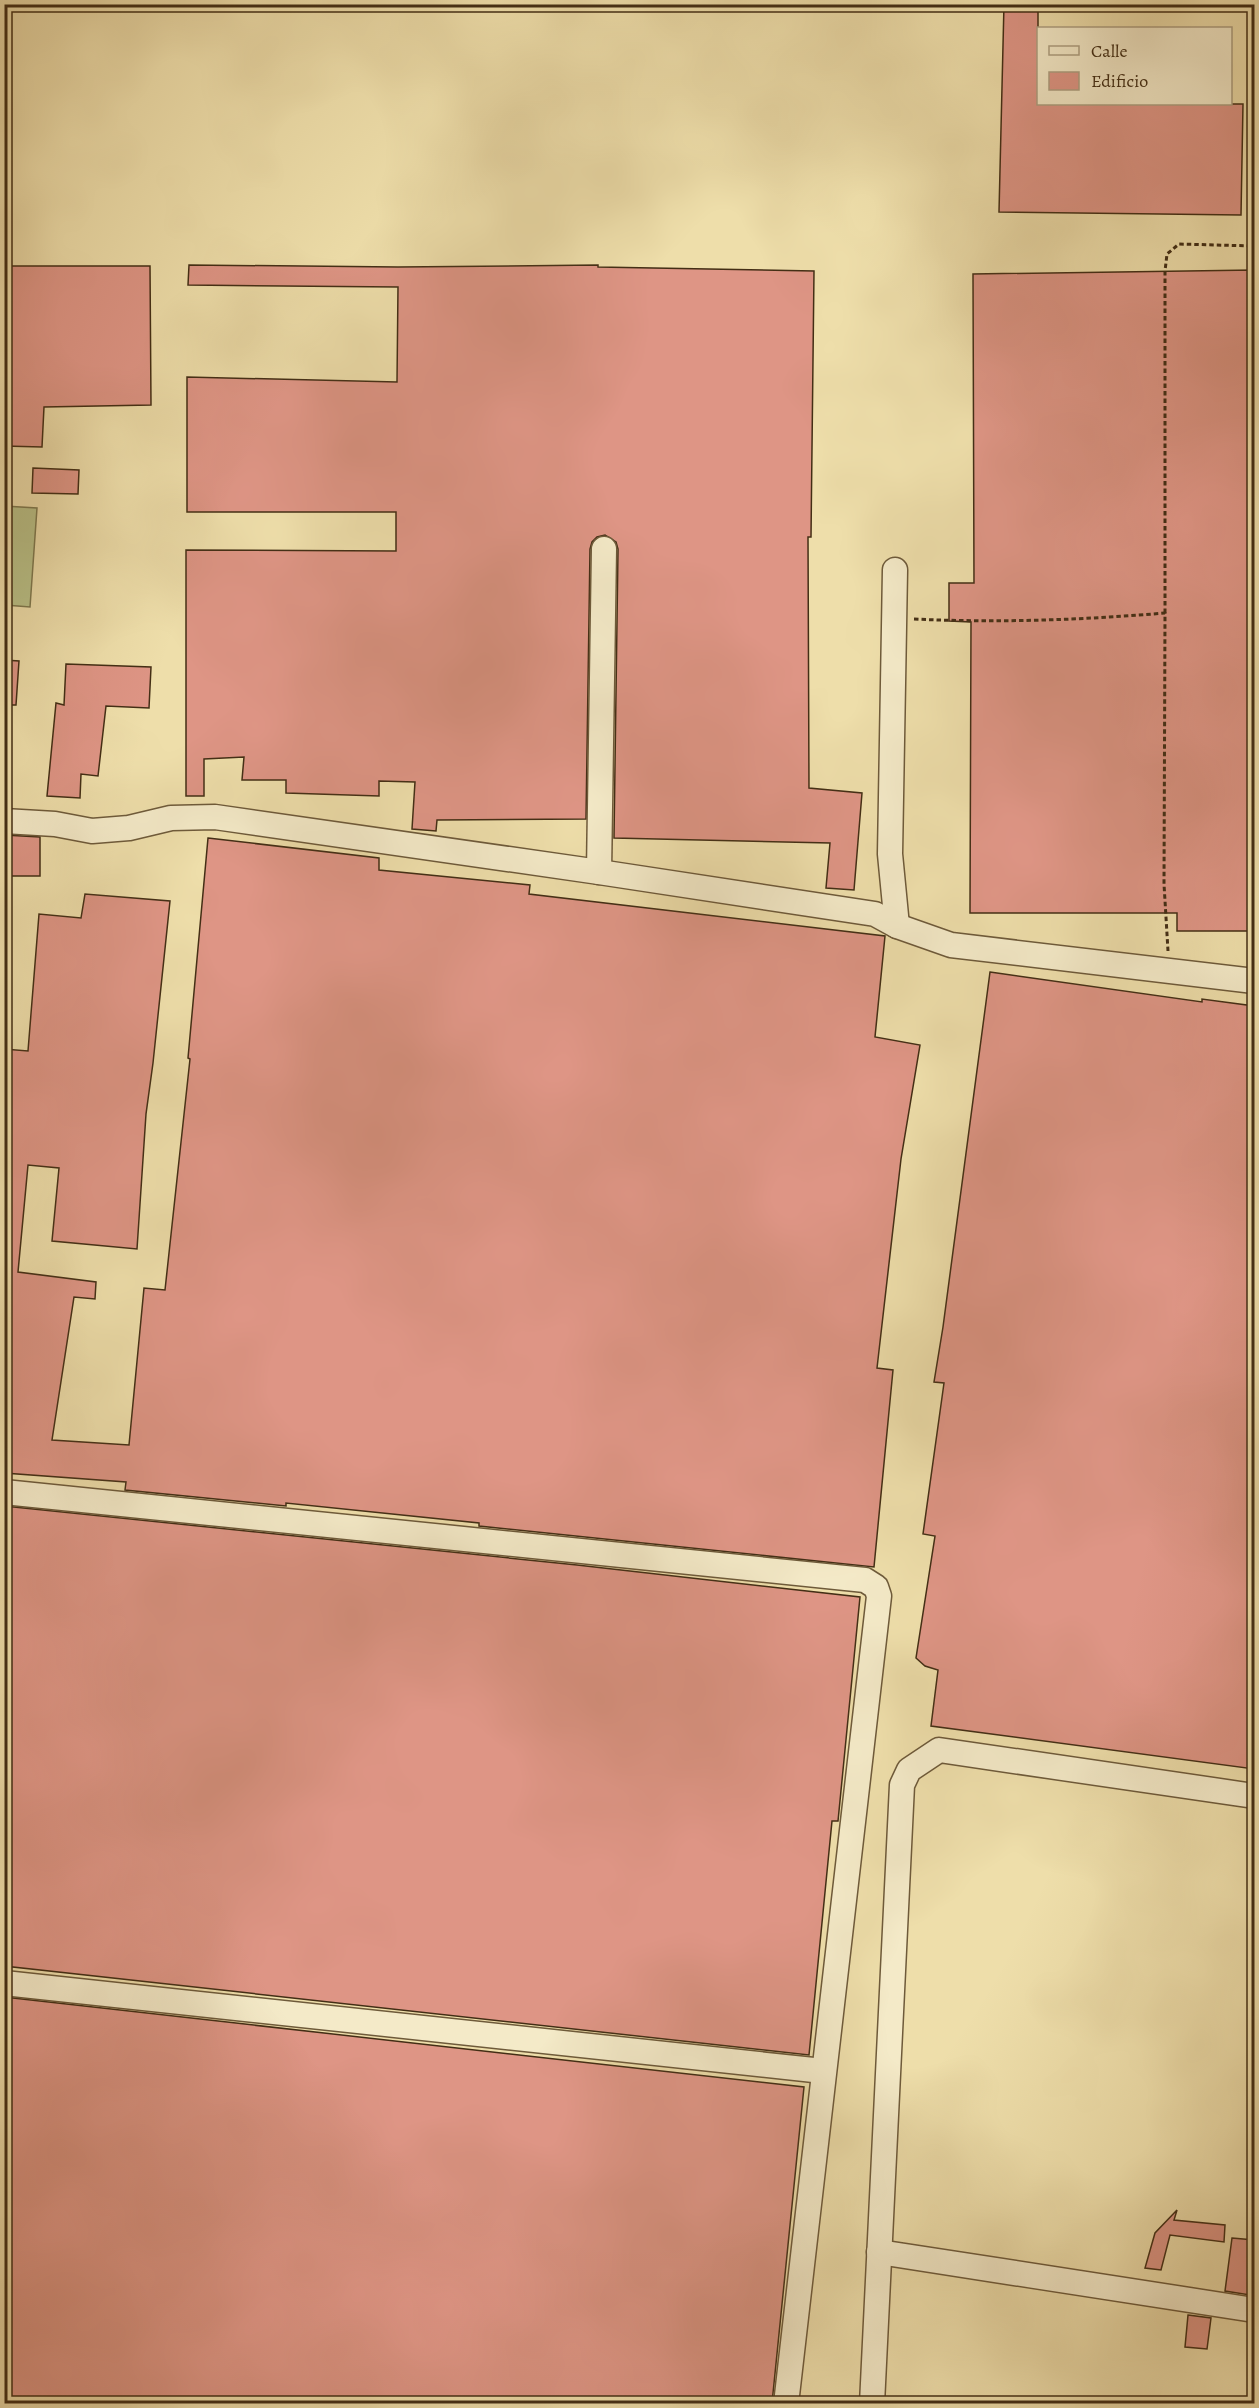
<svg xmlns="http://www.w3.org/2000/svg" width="1259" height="2408" font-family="Alegreya,serif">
  <rect width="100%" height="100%" fill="#eedeaa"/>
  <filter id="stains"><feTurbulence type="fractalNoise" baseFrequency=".00333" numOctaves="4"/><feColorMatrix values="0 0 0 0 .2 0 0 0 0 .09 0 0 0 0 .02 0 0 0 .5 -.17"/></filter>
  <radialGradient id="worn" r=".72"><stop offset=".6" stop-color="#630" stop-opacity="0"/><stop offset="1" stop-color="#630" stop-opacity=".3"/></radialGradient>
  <path fill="#b9c188" stroke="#7e784e" stroke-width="1.5" d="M 4,506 L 37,508 L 30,607 L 5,605 Z"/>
  <g fill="#de9585" stroke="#432e15" stroke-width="1.5">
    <path d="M 1004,4 L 1038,4 L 1038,104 L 1243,104 L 1241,215 L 999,212 Z"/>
    <path d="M 189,265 L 398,267 L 598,265 L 598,267 L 814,271 L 811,537 L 808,537 L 809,788 L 862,793 L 854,890 L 826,888 L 830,843 L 614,838 L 618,549 L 616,542 L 605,535 L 597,537 L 592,542 L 590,549 L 586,819 L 437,820 L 436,831 L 412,829 L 415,782 L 379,781 L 379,796 L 286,793 L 286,780 L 242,780 L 244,757 L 204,759 L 204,796 L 186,796 L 186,550 L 396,551 L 396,512 L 187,512 L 187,377 L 397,382 L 398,287 L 188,285 Z"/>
    <path d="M 4,266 L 150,266 L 151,405 L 44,407 L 42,447 L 4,446 Z"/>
    <path d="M 1254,270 L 1254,931 L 1177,931 L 1177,913 L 970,913 L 971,622 L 949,621 L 949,583 L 974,583 L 973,274 Z"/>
    <path d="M 33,468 L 79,470 L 78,494 L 32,493 Z"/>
    <path d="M 4,660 L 19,661 L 16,705 L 4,705 Z"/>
    <path d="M 66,664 L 151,667 L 149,708 L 106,706 L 98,776 L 81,774 L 80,798 L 47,796 L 56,703 L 64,705 Z"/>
    <path d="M 4,835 L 40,837 L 40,876 L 4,876 Z"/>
    <path d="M 208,838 L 379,858 L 379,870 L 530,885 L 529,894 L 885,936 L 875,1037 L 920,1045 L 901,1159 L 877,1368 L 893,1370 L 874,1567 L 479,1526 L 479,1523 L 286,1503 L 286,1506 L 125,1490 L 126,1482 L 4,1473 L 4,1049 L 28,1051 L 39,914 L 81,918 L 85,894 L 170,901 L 153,1063 L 146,1114 L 137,1249 L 52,1241 L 59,1168 L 28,1165 L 18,1272 L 96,1282 L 95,1299 L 74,1297 L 52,1440 L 129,1445 L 144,1288 L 165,1290 L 190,1059 L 188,1058 Z"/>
    <path d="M 990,972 L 1202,1002 L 1202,999 L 1254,1006 L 1254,1769 L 931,1726 L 938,1670 L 925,1666 L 916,1658 L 935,1536 L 923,1534 L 944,1383 L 934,1382 L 943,1327 Z"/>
    <path d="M 4,1506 L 577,1565 L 860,1597 L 838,1821 L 832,1821 L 809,2055 L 4,1966 Z"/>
    <path d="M 4,1997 L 804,2087 L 772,2403 L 10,2403 L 11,2389 L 4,2388 Z"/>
    <path d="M 1177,2210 L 1174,2220 L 1225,2225 L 1224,2242 L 1170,2235 L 1161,2270 L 1145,2268 L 1155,2233 Z"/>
    <path d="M 1232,2238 L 1254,2240 L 1250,2295 L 1225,2291 Z"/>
    <path d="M 1188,2315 L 1211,2318 L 1207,2349 L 1185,2347 Z"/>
  </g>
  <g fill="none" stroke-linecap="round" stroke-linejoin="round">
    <g stroke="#6e5a3a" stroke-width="27">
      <g id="minor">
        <path d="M 895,570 L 890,854 L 897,926"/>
        <path d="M 4,821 L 55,824 L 92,831 L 129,828 L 171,818 L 215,817 L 599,872 L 875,914 L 897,926 L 951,945 L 1254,981"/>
        <path d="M 599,872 L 604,549"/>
        <path d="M 4,1492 L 865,1580 L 876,1587 L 879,1596 L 786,2404"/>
        <path d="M 4,1983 L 823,2071"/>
        <path d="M 879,2252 L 1254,2310"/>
        <path d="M 872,2404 L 902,1785 L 909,1770 L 939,1750 L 1254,1796"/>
      </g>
    </g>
    <g stroke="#432e15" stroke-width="3" stroke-dasharray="4.5 3" stroke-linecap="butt">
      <path d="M 1165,613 L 1165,271 L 1167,254 L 1179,244 L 1254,246"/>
      <path d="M 914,619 C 998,623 1081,620 1165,613 L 1164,884 L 1168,951"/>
    </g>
    <use href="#minor" stroke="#f4eac8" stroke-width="24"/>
  </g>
  <rect width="1259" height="2408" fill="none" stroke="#eedeaa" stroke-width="24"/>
  <rect x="6" y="6" width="1247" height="2396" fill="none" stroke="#432e15" stroke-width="3"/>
  <rect x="12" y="12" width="1235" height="2384" fill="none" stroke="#432e15" stroke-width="1.5"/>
  <rect x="1037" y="27" width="195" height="78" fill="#f4eac8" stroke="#ad9f80" stroke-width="1.5"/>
  <rect x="1049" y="46" width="30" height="9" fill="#f4eac8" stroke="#ad9f80" stroke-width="1.5"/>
  <text x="1091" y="57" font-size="18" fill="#432e15">Calle</text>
  <rect x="1049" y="72" width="30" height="18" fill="#de9585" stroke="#ad9f80" stroke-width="1.5"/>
  <text x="1091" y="87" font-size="18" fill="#432e15">Edificio</text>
  <rect width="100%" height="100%" filter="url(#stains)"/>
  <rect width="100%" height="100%" fill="url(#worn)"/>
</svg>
